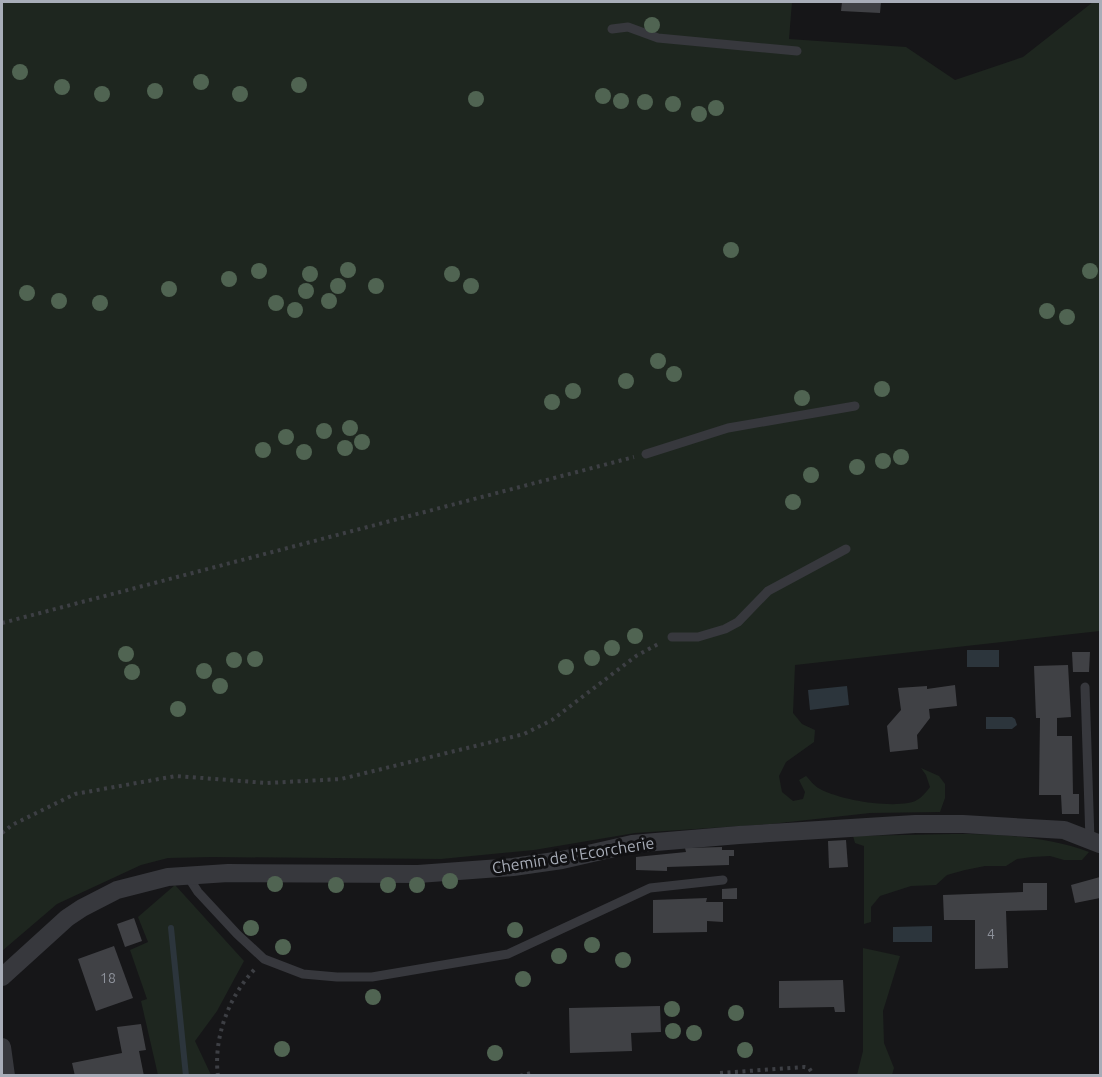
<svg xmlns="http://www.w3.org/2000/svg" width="1102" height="1077" font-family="Ubuntu,sans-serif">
  <rect width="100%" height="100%" fill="#161618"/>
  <g fill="#1e261f">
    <path d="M 2,2 L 792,2 L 789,39 L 906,47 L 955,80 L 1023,57 L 1093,2 L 1100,2 L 1100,631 L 795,665 L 793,713 L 802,724 L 815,730 L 814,742 L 786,762 L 779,776 L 782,792 L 793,801 L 803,799 L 805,792 L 799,780 L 806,776 C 810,780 814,786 820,789 C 841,800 884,807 908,803 C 918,802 924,795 930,787 L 926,775 L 921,768 L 939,776 L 945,784 L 945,798 L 940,812 L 870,813 L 771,824 L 635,833 L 534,850 L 441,859 L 212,857 L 168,858 L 141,865 L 57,904 L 2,951 Z"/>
    <path d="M 953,834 C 1000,834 1045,836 1089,852 L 1082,860 L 1064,860 L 1050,856 L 1032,857 L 1017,859 L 1006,866 L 985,866 L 965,870 L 947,875 L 936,885 L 911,886 L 880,896 L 871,907 L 871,922 L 864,924 L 864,846 L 855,843 L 853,836 Z"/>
    <path d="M 175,885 L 244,961 L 217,1011 L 195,1041 L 211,1075 L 158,1075 L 141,1001 L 147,999 L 130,950 L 148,942 L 138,917 Z"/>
    <path d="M 863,948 L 900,956 L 883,1011 L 884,1043 L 894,1068 L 892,1075 L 857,1075 L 863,1051 Z"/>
  </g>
  <g fill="#2c353c">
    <rect x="967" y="650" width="32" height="17"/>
    <path d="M 847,686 L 849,705 L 810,710 L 808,690 Z"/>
    <path d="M 986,717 L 1012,717 L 1015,719 L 1017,725 L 1012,729 L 986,729 Z"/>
    <path d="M 932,926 L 932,942 L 893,942 L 893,927 Z"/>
  </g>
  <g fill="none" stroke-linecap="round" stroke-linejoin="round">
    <path stroke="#2c353c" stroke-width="6" d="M 171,928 L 186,1076"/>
  </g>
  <g fill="#404145">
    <path d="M 842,2 L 881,2 L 880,13 L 841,11 Z"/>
    <path d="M 1072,652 L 1090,652 L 1089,672 L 1073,672 Z"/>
    <path d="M 1068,665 L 1071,717 L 1057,718 L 1057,736 L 1072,736 L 1073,794 L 1079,794 L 1079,814 L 1062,814 L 1061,795 L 1039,795 L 1040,718 L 1036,718 L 1034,666 Z"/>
    <path d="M 955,685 L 957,706 L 929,709 L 930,718 L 917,735 L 918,749 L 890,752 L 887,726 L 901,710 L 898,688 L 927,686 L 927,689 Z"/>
    <path d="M 846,840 L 848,867 L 829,868 L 828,841 Z"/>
    <path d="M 722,847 L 722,850 L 734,850 L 734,856 L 729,856 L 729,865 L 667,867 L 667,871 L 636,870 L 636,857 L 686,852 L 685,848 Z"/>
    <path d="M 1100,877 L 1100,898 L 1075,903 L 1071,885 Z"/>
    <path d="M 1023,883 L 1047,883 L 1047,910 L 1006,911 L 1008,968 L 975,969 L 975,920 L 944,920 L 943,895 L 1023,892 Z"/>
    <path d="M 737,888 L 737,899 L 722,899 L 722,889 Z"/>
    <path d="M 707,898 L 706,902 L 723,902 L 723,922 L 707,921 L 707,932 L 653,933 L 653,900 Z"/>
    <path d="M 134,918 L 142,941 L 125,947 L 117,924 Z"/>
    <path d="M 114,946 L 133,998 L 96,1011 L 78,959 Z"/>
    <path d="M 843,980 L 845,1012 L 835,1012 L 834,1007 L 779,1008 L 779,981 Z"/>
    <path d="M 660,1006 L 661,1032 L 631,1033 L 632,1051 L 570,1053 L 569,1008 Z"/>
    <path d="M 141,1024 L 146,1050 L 139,1051 L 144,1076 L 75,1076 L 72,1063 L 122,1053 L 117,1027 Z"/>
  </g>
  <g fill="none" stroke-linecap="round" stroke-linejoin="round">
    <g stroke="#3d3f44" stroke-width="4" stroke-dasharray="3 4.5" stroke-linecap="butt">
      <path d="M 2,623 L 634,457"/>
      <path d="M 2,833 L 12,825 L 75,794 L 176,776 L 267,783 L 341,779 L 524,734 L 552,720 L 636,656 L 660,643"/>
      <path d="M 720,1073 L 804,1067 L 809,1068 L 814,1076"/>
      <path d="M 218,1076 C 213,1038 229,995 256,968"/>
      <path d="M 520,1076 L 531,1073"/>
    </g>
    <g stroke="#37383d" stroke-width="9">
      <path d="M 612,29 L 628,27 L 658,38 L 797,51"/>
      <path d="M 646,454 L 728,428 L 855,406"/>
      <path d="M 672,637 L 698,637 L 725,629 L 738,622 L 768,591 L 846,549"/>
      <path d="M 1085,687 L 1090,840"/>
      <path d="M 187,875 L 198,892 L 237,934 L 264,959 L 303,974 L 337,977 L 372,977 L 508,954 L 650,888 L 723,880"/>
    </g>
    <g stroke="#37383d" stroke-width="18">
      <path d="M 2,977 L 67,918 L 82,908 L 117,890 L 168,877 L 228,873 L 418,874 L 513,867 L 562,860 L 632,844 L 739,835 L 915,824 L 963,824 L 1064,830 L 1100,844"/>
      <path d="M 2,1047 L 6,1076"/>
    </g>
  </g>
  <g fill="#506452">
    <circle cx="652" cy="25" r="8"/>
    <circle cx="20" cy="72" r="8"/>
    <circle cx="201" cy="82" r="8"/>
    <circle cx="299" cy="85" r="8"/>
    <circle cx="62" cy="87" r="8"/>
    <circle cx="155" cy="91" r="8"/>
    <circle cx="102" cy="94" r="8"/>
    <circle cx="240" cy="94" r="8"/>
    <circle cx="603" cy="96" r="8"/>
    <circle cx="476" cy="99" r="8"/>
    <circle cx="621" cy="101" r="8"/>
    <circle cx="645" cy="102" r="8"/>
    <circle cx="673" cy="104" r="8"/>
    <circle cx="716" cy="108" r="8"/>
    <circle cx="699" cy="114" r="8"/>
    <circle cx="731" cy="250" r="8"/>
    <circle cx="348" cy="270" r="8"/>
    <circle cx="259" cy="271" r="8"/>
    <circle cx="1090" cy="271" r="8"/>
    <circle cx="310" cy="274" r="8"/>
    <circle cx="452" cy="274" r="8"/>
    <circle cx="229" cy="279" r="8"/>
    <circle cx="338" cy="286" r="8"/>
    <circle cx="376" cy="286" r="8"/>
    <circle cx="471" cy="286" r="8"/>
    <circle cx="169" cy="289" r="8"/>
    <circle cx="306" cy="291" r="8"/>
    <circle cx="27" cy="293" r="8"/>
    <circle cx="59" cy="301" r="8"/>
    <circle cx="329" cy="301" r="8"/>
    <circle cx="100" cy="303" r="8"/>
    <circle cx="276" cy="303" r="8"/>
    <circle cx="295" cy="310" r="8"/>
    <circle cx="1047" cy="311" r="8"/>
    <circle cx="1067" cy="317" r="8"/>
    <circle cx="658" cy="361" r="8"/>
    <circle cx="674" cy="374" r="8"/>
    <circle cx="626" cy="381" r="8"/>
    <circle cx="882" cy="389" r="8"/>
    <circle cx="573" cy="391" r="8"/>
    <circle cx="802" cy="398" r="8"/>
    <circle cx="552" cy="402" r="8"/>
    <circle cx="350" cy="428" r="8"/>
    <circle cx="324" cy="431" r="8"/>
    <circle cx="286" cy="437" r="8"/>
    <circle cx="362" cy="442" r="8"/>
    <circle cx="345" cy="448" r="8"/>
    <circle cx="263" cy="450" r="8"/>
    <circle cx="304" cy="452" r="8"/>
    <circle cx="901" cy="457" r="8"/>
    <circle cx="883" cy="461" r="8"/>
    <circle cx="857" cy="467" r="8"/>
    <circle cx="811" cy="475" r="8"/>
    <circle cx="793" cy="502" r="8"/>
    <circle cx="635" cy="636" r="8"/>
    <circle cx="612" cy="648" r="8"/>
    <circle cx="126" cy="654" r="8"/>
    <circle cx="592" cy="658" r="8"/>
    <circle cx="255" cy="659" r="8"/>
    <circle cx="234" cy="660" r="8"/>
    <circle cx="566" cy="667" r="8"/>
    <circle cx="204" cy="671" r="8"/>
    <circle cx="132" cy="672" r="8"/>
    <circle cx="220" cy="686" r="8"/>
    <circle cx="178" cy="709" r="8"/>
    <circle cx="450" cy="881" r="8"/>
    <circle cx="275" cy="884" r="8"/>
    <circle cx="336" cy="885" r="8"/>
    <circle cx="388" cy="885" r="8"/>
    <circle cx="417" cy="885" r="8"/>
    <circle cx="251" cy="928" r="8"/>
    <circle cx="515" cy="930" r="8"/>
    <circle cx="592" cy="945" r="8"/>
    <circle cx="283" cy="947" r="8"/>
    <circle cx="559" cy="956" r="8"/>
    <circle cx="623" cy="960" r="8"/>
    <circle cx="523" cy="979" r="8"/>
    <circle cx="373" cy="997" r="8"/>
    <circle cx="672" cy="1009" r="8"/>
    <circle cx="736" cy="1013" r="8"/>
    <circle cx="673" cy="1031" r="8"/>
    <circle cx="694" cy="1033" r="8"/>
    <circle cx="282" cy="1049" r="8"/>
    <circle cx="745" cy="1050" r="8"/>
    <circle cx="495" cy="1053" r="8"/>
  </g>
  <g text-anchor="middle" stroke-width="6" stroke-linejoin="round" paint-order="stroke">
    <g font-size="14" fill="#8e929b">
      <text x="991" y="939">4</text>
      <text x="108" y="983">18</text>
    </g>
    <g font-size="16" fill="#a8adb8" stroke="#111113">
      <text transform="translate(573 855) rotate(-9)" y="6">Chemin de l'Ecorcherie</text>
    </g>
  </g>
  <rect width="1102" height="1077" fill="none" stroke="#a8adb8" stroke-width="6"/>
</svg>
